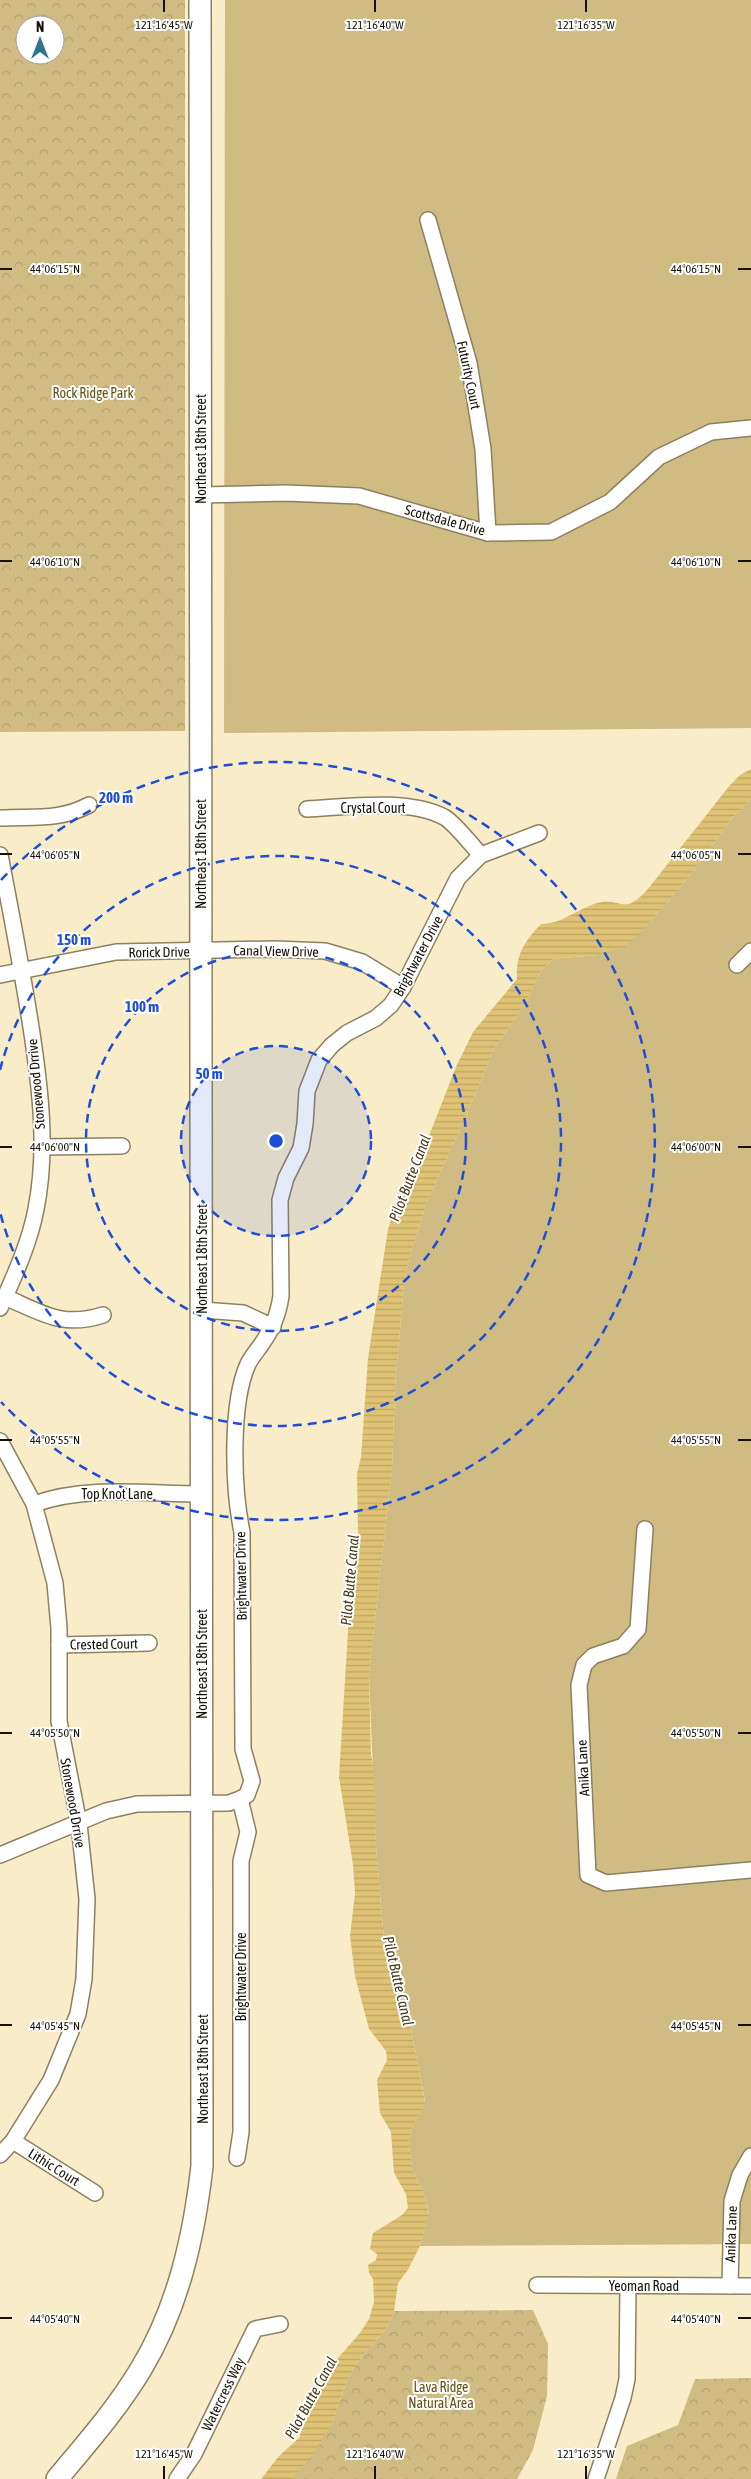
<svg xmlns="http://www.w3.org/2000/svg" width="751" height="2479" font-family="'Asap Condensed',sans-serif">
  <defs>
    <pattern id="park-crowns" width="20" height="18" patternUnits="userSpaceOnUse" patternTransform="scale(1.25)"><rect width="20" height="18" fill="#d0bb83"/><path d="M2 6a3 3 0 1 1 6 0M12 15a3 3 0 1 1 6 0" fill="none" stroke="#b2a070"/></pattern>
    <pattern id="water-rules" width="6" height="5" patternUnits="userSpaceOnUse" patternTransform="scale(1.25)"><rect width="6" height="5" fill="#dfc274"/><path d="M0 2.5h6" fill="none" stroke="#bea663"/></pattern>
  </defs>
  <rect width="100%" height="100%" fill="#f9ecc8"/>
  <g fill="#d0bb83">
    <path d="M 225,0 L 751,0 L 751,728 L 224,733 Z"/>
    <path d="M 751,799 L 751,2244 L 420,2246 L 429,2213 L 425,2197 L 412,2168 L 409,2145 L 411,2130 L 425,2101 L 410,2023 L 399,2000 L 385,1952 L 376,1847 L 369,1673 L 392,1469 L 395,1386 L 404,1285 L 409,1258 L 427,1202 L 469,1109 L 494,1049 L 524,1006 L 541,971 L 553,959 L 597,955 L 650,922 L 692,873 L 732,819 Z"/>
  </g>
  <g fill="url(#park-crowns)" fill-rule="evenodd">
    <path d="M 0,0 L 185,0 L 185,731 L 0,732 ZM 25,25 L 55,25 L 55,55 L 25,55 Z"/>
    <path d="M 533,2310 L 548,2344 L 547,2396 L 533,2450 L 517,2479 L 291,2479 L 333,2421 L 346,2383 L 354,2368 L 363,2355 L 387,2328 L 394,2311 Z"/>
    <path d="M 751,2378 L 751,2479 L 616,2479 L 627,2446 L 678,2425 L 695,2379 Z"/>
  </g>
  <path fill="url(#water-rules)" d="M 751,769 L 751,799 L 732,819 L 692,873 L 650,922 L 626,947 L 597,955 L 553,959 L 541,971 L 524,1006 L 494,1049 L 469,1109 L 427,1202 L 409,1258 L 404,1285 L 395,1386 L 392,1469 L 369,1673 L 371,1755 L 374,1770 L 376,1847 L 385,1952 L 399,2000 L 410,2023 L 425,2102 L 411,2130 L 409,2145 L 412,2168 L 425,2197 L 429,2214 L 420,2246 L 408,2270 L 398,2283 L 394,2311 L 387,2328 L 363,2355 L 354,2368 L 346,2383 L 333,2421 L 314,2453 L 291,2479 L 261,2479 L 279,2456 L 299,2438 L 318,2388 L 330,2367 L 360,2333 L 369,2319 L 374,2302 L 373,2279 L 369,2273 L 368,2265 L 376,2260 L 377,2254 L 370,2249 L 373,2233 L 402,2215 L 408,2208 L 406,2194 L 394,2173 L 391,2132 L 380,2113 L 377,2080 L 387,2060 L 386,2051 L 369,2029 L 355,1976 L 350,1936 L 355,1893 L 353,1865 L 339,1777 L 349,1615 L 358,1534 L 357,1474 L 361,1457 L 368,1358 L 388,1229 L 395,1207 L 427,1141 L 456,1067 L 473,1032 L 517,979 C 516,954 524,942 541,924 C 564,924 580,906 602,902 C 612,900 621,906 629,904 C 636,902 643,894 648,889 L 730,785 L 740,775 Z"/>
  <g fill="none" stroke-linecap="round" stroke-linejoin="round">
    <g stroke="#8c8060" stroke-width="18">
      <g id="street">
        <path d="M 428,220 L 469,363 L 483,449 L 488,533"/>
        <path d="M 201,495 L 286,493 L 359,496 L 488,533 L 551,532 L 610,502 L 659,457 L 711,432 L 751,428"/>
        <path d="M 307,809 C 347,807 407,798 444,817 C 455,823 471,845 481,855"/>
        <path d="M 0,818 C 33,816 59,821 89,805"/>
        <path d="M 0,855 C 11,912 22,970 31,1027 C 40,1086 48,1149 36,1209 C 30,1242 14,1277 0,1308"/>
        <path d="M 737,965 L 751,951"/>
        <path d="M 0,975 L 116,952 L 275,949 L 325,951 L 362,962 L 403,987"/>
        <path d="M 41,1147 L 122,1146"/>
        <path d="M 5,1297 C 42,1313 62,1328 103,1315"/>
        <path d="M 202,1310 L 243,1313 L 273,1327"/>
        <path d="M 0,1441 L 34,1504 L 55,1583 L 59,1628 L 59,1721 L 79,1824 L 87,1899 L 84,1979 L 78,2014 L 51,2080 L 13,2141 L 0,2155"/>
        <path d="M 34,1504 C 87,1485 147,1494 202,1494"/>
        <path d="M 645,1529 L 638,1629 L 623,1646 L 593,1656 L 584,1665 L 579,1685 L 588,1875 L 606,1883 L 751,1870"/>
        <path d="M 59,1645 L 149,1643"/>
        <path d="M 0,1855 L 106,1811 L 137,1804 L 229,1803 L 240,1799 L 247,1795 L 252,1781 L 243,1749 L 242,1532 C 233,1489 230,1404 248,1364 C 251,1358 256,1352 261,1345 C 272,1329 278,1316 281,1296 L 280,1200 L 286,1178 L 301,1148 L 305,1124 L 307,1091 L 319,1060 L 332,1045 L 347,1033 L 376,1018 L 391,1005 L 403,987 L 458,878 L 481,855 L 539,833"/>
        <path d="M 13,2141 L 95,2193"/>
        <path d="M 237,2158 L 241,2132 L 241,1861 L 248,1832 L 240,1799"/>
        <path d="M 537,2285 L 751,2286"/>
        <path d="M 730,2286 L 732,2201 L 740,2175 L 751,2156"/>
        <path d="M 177,2479 L 194,2454 L 255,2329 L 280,2324"/>
        <path d="M 596,2479 L 623,2398 L 627,2379 L 628,2286"/>
      </g>
    </g>
    <g stroke="#8c8060" stroke-width="24">
      <path id="secondary" d="M 57,2479 C 86,2444 117,2409 141,2369 C 178,2308 194,2237 202,2166 L 200,0"/>
    </g>
    <use href="#street" stroke="#fff" stroke-width="15"/>
    <use href="#secondary" stroke="#fff" stroke-width="21"/>
  </g>
  <path fill="none" stroke="#151105" stroke-width="2" d="M 164,0 L 164,12M 375,0 L 375,12M 586,0 L 586,12M 0,269 L 12,269M 738,269 L 751,269M 0,561 L 12,561M 738,561 L 751,561M 0,854 L 12,854M 738,854 L 751,854M 0,1147 L 12,1147M 738,1147 L 751,1147M 0,1440 L 12,1440M 738,1440 L 751,1440M 0,1733 L 12,1733M 738,1733 L 751,1733M 0,2025 L 12,2025M 738,2025 L 751,2025M 0,2318 L 12,2318M 738,2318 L 751,2318M 164,2466 L 164,2479M 375,2466 L 375,2479M 586,2466 L 586,2479"/>
  <circle cx="276" cy="1141" r="95" fill="#1d4ed8" fill-opacity=".12"/>
  <g fill="none" stroke="#1d4ed8" stroke-width="2.5" stroke-dasharray="9 6">
    <circle cx="276" cy="1141" r="95"/>
    <circle cx="276" cy="1141" r="190"/>
    <path d="M0 1070A285 285 0 1 1 0 1212"/>
    <path d="M1 880A379 379 0 1 1 1 1402"/>
  </g>
  <g text-anchor="middle" stroke-width="4" stroke-linejoin="round" paint-order="stroke">
    <g font-size="14" fill="#151105" stroke="#fff">
      <text transform="translate(469 375) rotate(78)" y="5">Futurity Court</text>
      <text transform="translate(201 449) rotate(-90)" y="5">Northeast 18th Street</text>
      <text transform="translate(445 520) rotate(15)" y="5">Scottsdale Drive</text>
      <text x="373" y="813">Crystal Court</text>
      <text transform="translate(201 854) rotate(-90)" y="5">Northeast 18th Street</text>
      <text transform="translate(276 951) rotate(1)" y="5">Canal View Drive</text>
      <text transform="translate(159 952) rotate(-1)" y="5">Rorick Drive</text>
      <text transform="translate(418 956) rotate(-62)" y="5">Brightwater Drive</text>
      <text transform="translate(36 1084) rotate(-95)" y="5">Stonewood Drrive</text>
      <text transform="translate(202 1259) rotate(-90)" y="5">Northeast 18th Street</text>
      <text x="117" y="1499">Top Knot Lane</text>
      <text transform="translate(241 1576) rotate(-91)" y="5">Brightwater Drive</text>
      <text transform="translate(104 1644) rotate(-1)" y="5">Crested Court</text>
      <text transform="translate(202 1664) rotate(-90)" y="5">Northeast 18th Street</text>
      <text transform="translate(583 1768) rotate(-93)" y="5">Anika Lane</text>
      <text transform="translate(73 1803) rotate(80)" y="5">Stonewood Drrive</text>
      <text transform="translate(241 1977) rotate(-90)" y="5">Brightwater Drive</text>
      <text transform="translate(203 2069) rotate(-90)" y="5">Northeast 18th Street</text>
      <text transform="translate(54 2167) rotate(32)" y="5">Lithic Court</text>
      <text transform="translate(731 2234) rotate(-88)" y="5">Anika Lane</text>
      <text x="644" y="2291">Yeoman Road</text>
      <text transform="translate(223 2394) rotate(-64)" y="5">Watercress Way</text>
    </g>
    <g font-size="14" fill="#665217" stroke="#fff">
      <text x="93" y="398">Rock Ridge Park</text>
      <text x="441" y="2392">Lava Ridge<tspan x="441" dy="16">Natural Area</tspan></text>
    </g>
    <g font-size="15" font-style="italic" fill="#473b18" stroke="#fff">
      <text transform="translate(410 1178) rotate(-69)" y="5">Pilot Butte Canal</text>
      <text transform="translate(350 1580) rotate(-85)" y="5">Pilot Butte Canal</text>
      <text transform="translate(398 1981) rotate(77)" y="5">Pilot Butte Canal</text>
      <text transform="translate(311 2398) rotate(-61)" y="5">Pilot Butte Canal</text>
    </g>
  </g>
  <g font-size="12" text-anchor="middle" fill="#151105" stroke="#fff" stroke-width="4" stroke-linejoin="round" paint-order="stroke">
    <text x="164" y="29">121°16'45"W</text>
    <text x="375" y="29">121°16'40"W</text>
    <text x="586" y="29">121°16'35"W</text>
    <text x="55" y="273">44°06'15"N</text>
    <text x="696" y="273">44°06'15"N</text>
    <text x="55" y="566">44°06'10"N</text>
    <text x="696" y="566">44°06'10"N</text>
    <text x="55" y="859">44°06'05"N</text>
    <text x="696" y="859">44°06'05"N</text>
    <text x="55" y="1151">44°06'00"N</text>
    <text x="696" y="1151">44°06'00"N</text>
    <text x="55" y="1444">44°05'55"N</text>
    <text x="696" y="1444">44°05'55"N</text>
    <text x="55" y="1737">44°05'50"N</text>
    <text x="696" y="1737">44°05'50"N</text>
    <text x="55" y="2030">44°05'45"N</text>
    <text x="696" y="2030">44°05'45"N</text>
    <text x="55" y="2323">44°05'40"N</text>
    <text x="696" y="2323">44°05'40"N</text>
    <text x="164" y="2458">121°16'45"W</text>
    <text x="375" y="2458">121°16'40"W</text>
    <text x="586" y="2458">121°16'35"W</text>
  </g>
  <circle cx="276" cy="1141" r="8" fill="#1d4ed8" stroke="#fff" stroke-width="2.5"/>
  <g font-size="15" text-anchor="middle" font-weight="bold" fill="#1d4ed8" stroke="#fff" stroke-width="4" stroke-linejoin="round" paint-order="stroke">
    <text x="116" y="803">200 m</text>
    <text x="74" y="945">150 m</text>
    <text x="142" y="1012">100 m</text>
    <text x="209" y="1079">50 m</text>
  </g>
  <g transform="translate(40 40)"><circle r="24" fill="#ffffff" stroke="#a1a09b"/>
  <path d="M0-4L9 19L0 12L-9 19Z" fill="#347488"/>
  <text y="-8" font-size="14" font-weight="bold" text-anchor="middle" fill="#151105">N</text>
  </g>
</svg>
